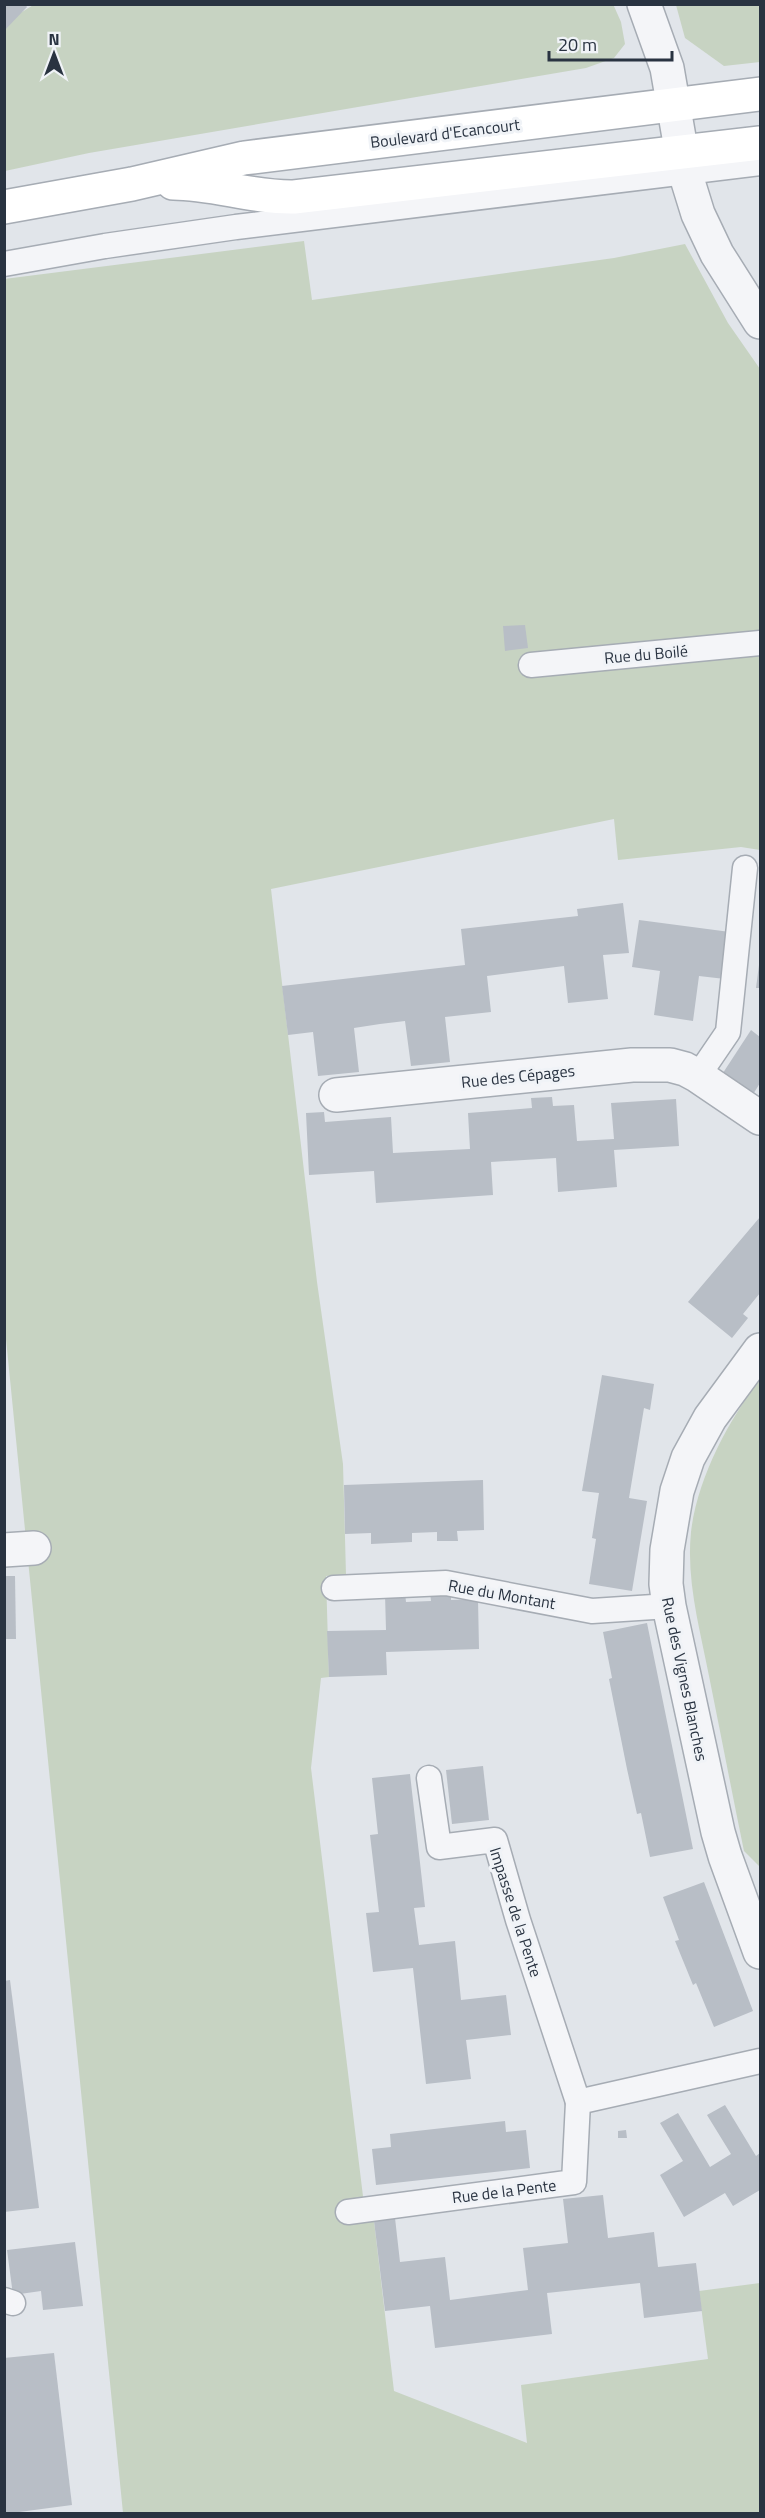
<svg xmlns="http://www.w3.org/2000/svg" width="765" height="2518" font-family="'Titillium Web',sans-serif">
  <rect width="100%" height="100%" fill="#e1e5ea"/>
  <g fill="#c7d3c2">
    <path d="M 35,4 L 613,4 L 621,22 L 625,44 L 614,58 L 586,68 L 89,153 L 5,171 L 4,23 Z"/>
    <path d="M 676,5 L 760,5 L 760,62 L 724,66 L 685,38 Z"/>
    <path d="M 304,241 L 312,300 L 614,258 L 685,244 L 728,323 L 760,369 L 760,850 L 741,847 L 618,860 L 614,819 L 271,889 L 317,1282 L 343,1464 L 346,1575 L 326,1576 L 329,1677 L 321,1678 L 311,1768 L 366,2221 L 374,2221 L 394,2391 L 527,2443 L 521,2385 L 708,2359 L 699,2291 L 760,2283 L 760,2513 L 123,2513 L 5,1329 L 4,279 Z"/>
    <path d="M 760,1380 L 760,1867 L 744,1851 C 732,1793 721,1735 709,1676 C 700,1629 686,1581 691,1532 C 697,1480 728,1420 760,1380 Z"/>
  </g>
  <g fill="#b8bec6">
    <path d="M 4,4 L 25,4 L 27,7 L 4,31 Z"/>
    <path d="M 525,625 L 528,648 L 505,651 L 503,626 Z"/>
    <path d="M 623,903 L 629,953 L 603,955 L 608,999 L 568,1003 L 564,966 L 487,976 L 491,1012 L 445,1017 L 450,1062 L 411,1066 L 405,1021 L 380,1024 L 354,1028 L 359,1072 L 318,1076 L 313,1032 L 288,1035 L 282,986 L 465,965 L 461,929 L 578,916 L 577,909 Z"/>
    <path d="M 639,920 L 730,932 L 725,979 L 699,976 L 693,1021 L 654,1015 L 660,971 L 632,967 Z"/>
    <path d="M 759,965 L 760,965 L 760,988 L 756,988 Z"/>
    <path d="M 751,1030 L 760,1037 L 760,1083 L 752,1096 L 721,1076 Z"/>
    <path d="M 552,1097 L 553,1106 L 574,1105 L 577,1141 L 614,1139 L 611,1103 L 676,1099 L 679,1146 L 614,1150 L 617,1187 L 558,1192 L 556,1158 L 491,1162 L 493,1195 L 434,1199 L 376,1203 L 374,1171 L 309,1175 L 306,1113 L 324,1112 L 325,1122 L 391,1117 L 393,1153 L 470,1149 L 468,1113 L 532,1108 L 531,1098 Z"/>
    <path d="M 760,1217 L 760,1293 L 743,1314 L 748,1318 L 732,1338 L 688,1302 Z"/>
    <path d="M 602,1375 L 654,1384 L 650,1410 L 644,1408 L 629,1498 L 647,1501 L 632,1591 L 589,1584 L 596,1539 L 592,1538 L 599,1493 L 582,1491 Z"/>
    <path d="M 483,1480 L 484,1530 L 457,1531 L 458,1541 L 437,1541 L 437,1532 L 412,1533 L 412,1542 L 371,1544 L 371,1533 L 345,1534 L 344,1485 Z"/>
    <path d="M 4,1576 L 15,1576 L 16,1639 L 4,1639 Z"/>
    <path d="M 430,1592 L 451,1592 L 451,1600 L 478,1599 L 479,1649 L 386,1652 L 387,1675 L 329,1677 L 327,1631 L 386,1630 L 385,1594 L 405,1593 L 406,1602 L 431,1601 Z"/>
    <path d="M 647,1623 L 693,1849 L 650,1857 L 641,1813 L 637,1814 L 627,1769 L 609,1679 L 612,1678 L 603,1632 Z"/>
    <path d="M 483,1766 L 489,1820 L 452,1824 L 446,1770 Z"/>
    <path d="M 410,1774 L 425,1907 L 414,1908 L 419,1945 L 455,1941 L 461,2000 L 506,1995 L 511,2035 L 466,2040 L 471,2079 L 426,2084 L 413,1968 L 373,1972 L 366,1913 L 379,1912 L 370,1835 L 378,1834 L 372,1778 Z"/>
    <path d="M 704,1882 L 753,2011 L 714,2027 L 696,1983 L 693,1985 L 675,1941 L 679,1940 L 663,1897 Z"/>
    <path d="M 10,1980 L 39,2208 L 4,2212 L 4,1981 Z"/>
    <path d="M 725,2105 L 756,2156 L 760,2153 L 760,2190 L 733,2206 L 725,2193 L 684,2217 L 660,2175 L 683,2161 L 660,2123 L 678,2113 L 710,2167 L 731,2154 L 707,2115 Z"/>
    <path d="M 505,2121 L 506,2132 L 526,2130 L 530,2168 L 376,2185 L 372,2149 L 391,2147 L 390,2134 Z"/>
    <path d="M 626,2130 L 627,2138 L 618,2138 L 618,2131 Z"/>
    <path d="M 603,2195 L 608,2238 L 654,2232 L 658,2267 L 696,2263 L 702,2311 L 644,2318 L 640,2283 L 547,2293 L 552,2334 L 435,2348 L 430,2306 L 385,2311 L 374,2221 L 395,2218 L 400,2262 L 445,2257 L 450,2300 L 528,2290 L 523,2248 L 568,2243 L 563,2199 Z"/>
    <path d="M 75,2242 L 83,2306 L 43,2310 L 41,2291 L 13,2295 L 7,2250 Z"/>
    <path d="M 54,2353 L 72,2505 L 4,2514 L 4,2358 Z"/>
  </g>
  <g fill="none" stroke-linecap="round" stroke-linejoin="round">
    <g stroke="#a6acb4" stroke-width="27">
      <g id="service">
        <path d="M 4,264 L 105,246 L 236,227 L 760,163"/>
        <path d="M 531,665 L 760,643"/>
        <path d="M 698,1076 L 728,1032 L 745,868"/>
        <path d="M 334,1588 L 446,1583 L 592,1611 L 669,1606"/>
        <path d="M 429,1778 L 439,1847 L 495,1840 L 518,1920 L 578,2102"/>
        <path d="M 348,2212 L 574,2182 L 578,2102 L 760,2061"/>
        <path d="M 4,2300 L 13,2303"/>
      </g>
    </g>
    <g stroke="#a6acb4" stroke-width="36">
      <g id="minor">
        <path d="M 644,4 L 667,68 L 685,172 L 698,214 L 717,254 L 760,322"/>
        <path d="M 336,1095 L 632,1065 L 670,1065 L 685,1069 L 698,1076 L 760,1118"/>
        <path d="M 760,1350 L 710,1418 L 688,1458 L 677,1491 L 667,1550 L 666,1584 L 669,1606 L 718,1832 L 725,1856 L 760,1952"/>
        <path d="M 4,1550 L 34,1548"/>
      </g>
    </g>
    <g stroke="#a6acb4" stroke-width="36">
      <g id="secondary">
        <path d="M 173,183 C 214,183 253,198 294,197 L 760,143"/>
        <path d="M 4,207 L 132,184 L 244,158 L 760,94"/>
      </g>
    </g>
    <use href="#service" stroke="#f4f5f8" stroke-width="24"/>
    <use href="#minor" stroke="#f4f5f8" stroke-width="33"/>
    <use href="#secondary" stroke="#fff" stroke-width="33"/>
  </g>
  <g text-anchor="middle" stroke-width="6" stroke-linejoin="round" paint-order="stroke">
    <g font-size="16" fill="#293341" stroke="#f0f3f7">
      <text transform="translate(445 133) rotate(-7)" y="6">Boulevard d'Ecancourt</text>
      <text transform="translate(646 654) rotate(-5)" y="6">Rue du Boilé</text>
      <text transform="translate(518 1076) rotate(-6)" y="6">Rue des Cépages</text>
      <text transform="translate(502 1594) rotate(10)" y="6">Rue du Montant</text>
      <text transform="translate(685 1679) rotate(78)" y="6">Rue des Vignes Blanches</text>
      <text transform="translate(516 1912) rotate(72)" y="6">Impasse de la Pente</text>
      <text transform="translate(504 2191) rotate(-7)" y="6">Rue de la Pente</text>
    </g>
  </g>
  <rect width="765" height="2518" fill="none" stroke="#293341" stroke-width="12"/>
  <g transform="translate(54 54)" stroke="#f0f3f7" stroke-width="4.5" paint-order="stroke">
  <path d="M0-4.5L10 22L0 15L-10 22Z" fill="#293341"/>
  <text y="-9" font-size="16" font-weight="bold" text-anchor="middle" fill="#293341">N</text>
  </g>
  <path d="M549 51v9h123v-9" fill="none" stroke="#293341" stroke-width="3"/>
  <text x="558" y="51" font-size="18" fill="#293341" stroke="#f0f3f7" stroke-width="4.5" paint-order="stroke">20 m</text>
</svg>
